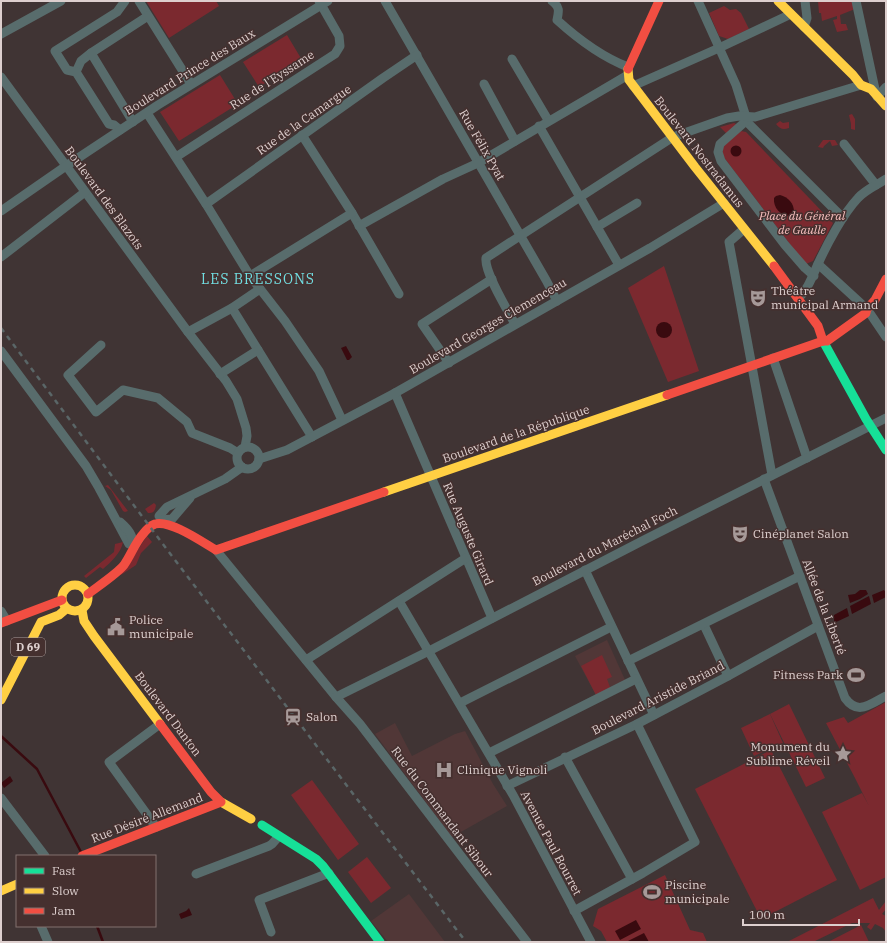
<svg xmlns="http://www.w3.org/2000/svg" width="887" height="943" font-family="'IBM Plex Serif',serif">
  <rect width="100%" height="100%" fill="#403434"/>
  <g fill="#513737">
    <path d="M 607,640 L 626,682 L 597,697 L 575,656 Z"/>
    <path d="M 395,723 L 412,756 L 455,734 L 465,731 L 493,784 L 507,806 L 452,837 L 375,734 Z"/>
    <path d="M 409,894 L 445,942 L 388,942 L 371,921 Z"/>
  </g>
  <g fill="#7b292f">
    <path d="M 146,1 L 216,1 L 219,6 L 169,38 Z"/>
    <path d="M 818,1 L 853,1 L 855,9 L 840,15 L 841,24 L 846,24 L 848,30 L 837,32 L 833,20 L 837,19 L 837,16 L 822,21 L 821,13 L 819,13 Z"/>
    <path d="M 724,6 L 730,10 L 736,9 L 741,13 L 749,29 L 728,39 L 719,36 L 709,13 Z"/>
    <path d="M 287,35 L 302,60 L 259,87 L 243,62 Z"/>
    <path d="M 220,75 L 238,104 L 179,141 L 160,112 Z"/>
    <path d="M 852,114 L 855,119 L 855,130 L 851,129 L 851,124 L 849,115 Z"/>
    <path d="M 780,121 L 783,123 L 789,122 L 789,128 C 783,130 780,129 776,124 Z"/>
    <path d="M 734,123 L 738,125 L 727,134 L 720,127 Z"/>
    <path d="M 741,131 L 746,132 L 833,223 L 813,261 L 806,264 L 802,260 L 722,155 L 723,145 Z"/>
    <path d="M 823,140 L 835,140 L 838,145 L 832,146 L 830,141 L 824,146 L 823,148 L 818,147 Z"/>
    <path d="M 664,266 L 699,371 L 668,382 L 628,288 Z"/>
    <path d="M 108,485 L 128,511 L 125,512 L 123,511 L 111,490 L 105,486 Z"/>
    <path d="M 154,503 L 156,505 C 155,511 154,513 148,513 L 145,509 Z"/>
    <path d="M 147,536 L 152,542 L 141,553 L 136,565 L 121,575 Z"/>
    <path d="M 123,542 C 121,553 111,562 103,569 L 100,567 L 86,578 L 84,576 L 114,552 L 115,544 Z"/>
    <path d="M 602,655 L 612,677 L 607,679 L 611,690 L 597,697 L 581,666 Z"/>
    <path d="M 886,702 L 886,877 L 860,890 L 822,812 L 862,793 L 869,806 L 855,778 L 826,723 L 844,717 L 848,723 Z"/>
    <path d="M 789,704 L 825,778 L 806,787 L 770,714 Z"/>
    <path d="M 770,714 L 783,743 L 754,756 L 741,728 Z"/>
    <path d="M 771,750 L 837,880 L 761,919 L 695,789 Z"/>
    <path d="M 312,780 L 359,844 L 338,860 L 291,795 Z"/>
    <path d="M 367,857 L 391,888 L 371,903 L 348,872 Z"/>
    <path d="M 665,875 L 690,930 L 703,933 L 707,942 L 607,942 L 601,931 L 593,926 L 598,909 Z"/>
    <path d="M 873,898 L 879,910 L 886,901 L 886,909 L 882,914 L 886,916 L 886,932 L 883,928 L 875,924 L 871,930 L 867,927 L 870,923 L 852,923 L 813,942 L 787,942 Z"/>
    <path d="M 861,925 L 869,942 L 828,942 Z"/>
  </g>
  <g fill="#390a0f">
    <circle cx="736" cy="151" r="5.5"/>
    <path d="M 780,195 C 788,197 794,203 794,212 L 792,216 C 781,217 773,208 774,198 L 776,196 Z"/>
    <circle cx="664" cy="330" r="8"/>
    <path d="M 346,346 L 352,357 L 349,360 L 347,360 L 341,348 Z"/>
    <path d="M 860,590 L 866,590 L 868,594 L 860,599 L 850,603 L 848,595 L 855,594 Z"/>
    <path d="M 884,590 L 886,593 L 886,597 L 874,603 L 872,595 Z"/>
    <path d="M 869,596 L 871,604 L 852,614 L 850,606 Z"/>
    <path d="M 847,608 L 849,616 L 834,623 L 834,615 Z"/>
    <path d="M 10,776 L 13,781 L 4,788 L 1,783 Z"/>
    <path d="M 189,908 L 192,915 L 181,919 L 179,914 L 186,911 Z"/>
    <path d="M 636,920 L 641,929 L 620,940 L 615,931 Z"/>
    <path d="M 644,933 L 649,942 L 626,942 Z"/>
  </g>
  <g fill="none" stroke-linecap="round" stroke-linejoin="round">
    <g stroke="#390a0f" stroke-width="2.5">
      <path d="M 1,736 L 37,769 L 81,852"/>
      <path d="M 97,926 L 103,942"/>
    </g>
    <g stroke="#586c6c" stroke-width="9">
      <path d="M 139,1 L 191,84"/>
      <path d="M 385,1 L 546,280 L 557,301"/>
      <path d="M 552,1 C 560,7 559,11 557,20 C 578,39 602,57 628,67"/>
      <path d="M 698,1 L 736,85 L 746,117 L 746,121 L 843,218"/>
      <path d="M 856,1 L 876,94"/>
      <path d="M 804,27 L 807,18 L 805,1"/>
      <path d="M 1,34 L 61,1"/>
      <path d="M 512,59 L 548,120"/>
      <path d="M 76,72 L 81,61 L 91,53"/>
      <path d="M 1,77 L 188,332 L 226,381 L 237,399 L 246,428 L 247,436 L 245,447"/>
      <path d="M 484,84 L 515,141"/>
      <path d="M 633,86 L 719,48 L 791,14"/>
      <path d="M 877,97 L 886,87"/>
      <path d="M 147,113 L 206,204 L 250,276 L 285,321 L 319,371 L 342,420"/>
      <path d="M 746,121 L 720,144 L 718,152 L 721,161 L 785,245 L 805,268 L 814,276"/>
      <path d="M 133,122 L 91,53 L 148,16"/>
      <path d="M 539,126 L 619,265"/>
      <path d="M 120,130 L 114,125 L 109,124 L 76,72 L 67,70 L 55,51 L 117,12 L 125,1"/>
      <path d="M 302,135 L 352,213 L 399,294"/>
      <path d="M 844,144 L 876,185"/>
      <path d="M 176,157 L 335,54 L 340,46 L 339,36 L 319,1"/>
      <path d="M 206,204 L 383,78 L 417,55"/>
      <path d="M 1,211 L 66,166 L 158,105 L 328,1"/>
      <path d="M 359,226 L 443,179 L 478,163 L 628,75"/>
      <path d="M 597,227 L 637,203"/>
      <path d="M 744,229 L 729,242 L 772,475"/>
      <path d="M 1,257 L 85,192"/>
      <path d="M 818,264 L 867,309 L 886,337"/>
      <path d="M 250,276 L 352,213"/>
      <path d="M 798,299 C 808,289 812,277 818,264 C 827,244 843,214 858,198 C 865,190 877,185 886,179"/>
      <path d="M 232,308 L 312,437"/>
      <path d="M 515,324 C 508,311 484,272 486,258 L 673,137 L 727,118 L 739,116 L 755,117 L 861,85"/>
      <path d="M 188,332 L 232,308 L 260,289"/>
      <path d="M 101,345 L 68,375 L 96,412 L 123,390 L 158,398 L 187,422 L 192,433 L 230,448 L 238,453"/>
      <path d="M 1,351 L 86,466 L 99,488 L 129,544"/>
      <path d="M 773,358 L 807,458"/>
      <path d="M 449,363 L 422,324 L 492,279"/>
      <path d="M 220,374 L 258,350"/>
      <path d="M 395,393 L 492,618"/>
      <circle cx="248" cy="458" r="11"/>
      <path d="M 259,459 L 287,450 L 395,393 L 650,248 L 724,203"/>
      <path d="M 764,479 L 845,698 C 858,716 870,704 886,696"/>
      <path d="M 159,516 L 167,507 L 225,479 L 242,467"/>
      <path d="M 161,520 L 172,519 L 190,498"/>
      <path d="M 120,522 C 128,529 133,535 134,546"/>
      <path d="M 216,550 L 336,697 L 360,724 L 527,942"/>
      <path d="M 585,570 L 654,715"/>
      <path d="M 399,601 L 513,795 L 591,942"/>
      <path d="M 1,611 L 7,621"/>
      <path d="M 704,625 L 728,676"/>
      <path d="M 306,660 L 466,558"/>
      <path d="M 628,661 L 800,576"/>
      <path d="M 336,697 L 429,651 L 644,540 L 886,418"/>
      <path d="M 460,703 L 611,627"/>
      <path d="M 489,753 L 636,679"/>
      <path d="M 565,757 L 632,879"/>
      <path d="M 507,786 L 637,724 L 728,676 L 818,626"/>
      <path d="M 1,798 L 45,856"/>
      <path d="M 156,827 L 109,762 L 160,724"/>
      <path d="M 196,874 L 269,846 L 272,844 L 279,836"/>
      <path d="M 574,911 L 643,873 L 695,842 L 637,724"/>
      <path d="M 41,926 L 48,942"/>
      <path d="M 271,932 L 259,900 L 329,873"/>
    </g>
    <g stroke="#16e098" stroke-width="9">
      <path d="M 823,341 L 866,419 L 886,450"/>
      <path d="M 262,825 L 316,859 L 323,866 L 380,942"/>
    </g>
    <g stroke="#ffcf43" stroke-width="9">
      <path d="M 778,1 L 853,75 L 861,85 L 871,89 L 886,106"/>
      <path d="M 628,69 L 629,80 L 695,167 L 774,266"/>
      <path d="M 384,492 L 667,395"/>
      <circle cx="75" cy="598" r="13"/>
      <path d="M 82,610 L 84,621 L 94,636 L 160,724"/>
      <path d="M 1,700 L 41,622 L 59,615 L 66,609"/>
      <path d="M 221,802 L 251,819"/>
      <path d="M 1,891 L 17,884"/>
    </g>
    <g stroke="#f24e42" stroke-width="9">
      <path d="M 628,69 L 659,1"/>
      <path d="M 823,341 L 827,341 L 866,313 L 867,309 L 875,300 L 886,279"/>
      <path d="M 667,395 L 823,341 L 818,326 L 774,266"/>
      <path d="M 88,594 C 97,587 118,573 124,565 C 131,555 135,543 143,534 C 146,530 150,526 155,524 C 171,520 202,542 216,550 L 384,492"/>
      <path d="M 1,623 L 62,600"/>
      <path d="M 82,856 L 221,802 L 211,792 L 160,724"/>
    </g>
    <path stroke="#5a6667" stroke-width="2.5" stroke-dasharray="5 5" stroke-linecap="butt" d="M 1,328 L 162,543 L 466,942"/>
  </g>
  <defs>
    <g id="theatre-bare" transform="scale(1.38)"><path d="M-5-5.5Q0-4 5-5.5V0Q5 5 0 6Q-5 5-5 0ZM-3.3-2.5H-1v1.5H-3.3ZM1-2.5H3.3v1.5H1ZM-2.8 1Q0 5.5 2.8 1Z" fill="#a69998" stroke="#45302f" stroke-width="2.5" paint-order="stroke"/></g>
    <g id="civic-bare" transform="scale(1.38)"><path d="M-.6-6.5H3V-4.5H.6V-3L4-1V1h2V6H-6V1h2V-1L-.6-3ZM-1.2 2.5V6h2.4V2.5Z" fill="#a69998" stroke="#45302f" stroke-width="2.5" paint-order="stroke"/></g>
    <g id="stadium-bare" transform="scale(1.38)"><path d="M0-5a6.5 5 0 1 0 0 10a6.5 5 0 1 0 0-10ZM-3.5-1.8h7v3.6h-7Z" fill="#a69998" stroke="#45302f" stroke-width="2.5" paint-order="stroke"/></g>
    <g id="station-bare" transform="scale(1.38)"><path d="M-3-6H3Q5-6 5-4V2Q5 4 3 4L4.5 6H3L1.5 4h-3L-3 6H-4.5L-3 4Q-5 4-5 2V-4Q-5-6-3-6ZM-3.5-4v3h7v-3ZM-3.5 1v1.5H-2V1ZM2 1v1.5H3.5V1Z" fill="#a69998" stroke="#45302f" stroke-width="2.5" paint-order="stroke"/></g>
    <g id="sight-bare" transform="scale(1.38)"><path d="M0-6L1.8-2.2L6-1.7L2.9 1.2L3.7 5.4L0 3.3L-3.7 5.4L-2.9 1.2L-6-1.7L-1.8-2.2Z" fill="#a69998" stroke="#45302f" stroke-width="2.5" paint-order="stroke"/></g>
    <g id="hospital-bare" transform="scale(1.38)"><path d="M-5-5h3v3.5h4V-5h3V5h-3V1.5h-4V5h-3Z" fill="#a69998" stroke="#45302f" stroke-width="2.5" paint-order="stroke"/></g>
  </defs>
  <g fill-rule="evenodd">
    <use href="#theatre-bare" x="758" y="298"/>
    <use href="#theatre-bare" x="740" y="534"/>
    <use href="#civic-bare" x="116" y="627"/>
    <use href="#stadium-bare" x="856" y="675"/>
    <use href="#station-bare" x="293" y="717"/>
    <use href="#sight-bare" x="843" y="754"/>
    <use href="#hospital-bare" x="444" y="770"/>
    <use href="#stadium-bare" x="652" y="892"/>
  </g>
  <g text-anchor="middle" stroke-width="3" stroke-linejoin="round" paint-order="stroke">
    <rect fill="#45302f" stroke="#af9f9e" stroke-width="1" x="11" y="638" width="34" height="18" rx="3"/>
    <g font-size="11" font-weight="bold" fill="#ddcfce">
      <text x="28" y="651">D 69</text>
    </g>
    <g font-size="12" fill="#ddcfce" stroke="#45302f">
      <text transform="translate(190 72) rotate(-32)" y="4">Boulevard Prince des Baux</text>
      <text transform="translate(272 80) rotate(-33)" y="4">Rue de l'Eyssame</text>
      <text transform="translate(304 120) rotate(-35)" y="4">Rue de la Camargue</text>
      <text transform="translate(482 145) rotate(60)" y="4">Rue Félix Pyat</text>
      <text transform="translate(699 152) rotate(52)" y="4">Boulevard Nostradamus</text>
      <text transform="translate(104 198) rotate(54)" y="4">Boulevard des Blazots</text>
      <text transform="translate(488 326) rotate(-30)" y="4">Boulevard Georges Clemenceau</text>
      <text transform="translate(516 434) rotate(-19)" y="4">Boulevard de la République</text>
      <text transform="translate(468 534) rotate(67)" y="4">Rue Auguste Girard</text>
      <text transform="translate(605 546) rotate(-27)" y="4">Boulevard du Maréchal Foch</text>
      <text transform="translate(824 607) rotate(69)" y="4">Allée de la Liberté</text>
      <text transform="translate(658 698) rotate(-27)" y="4">Boulevard Aristide Briand</text>
      <text transform="translate(168 714) rotate(53)" y="4">Boulevard Danton</text>
      <text transform="translate(442 812) rotate(53)" y="4">Rue du Commandant Sibour</text>
      <text transform="translate(147 818) rotate(-21)" y="4">Rue Désiré Allemand</text>
      <text transform="translate(551 843) rotate(62)" y="4">Avenue Paul Bourret</text>
    </g>
    <g font-size="12" font-style="italic" fill="#f6bebd" stroke="#45302f">
      <text x="802" y="220">Place du Général<tspan x="802" dy="14">de Gaulle</tspan></text>
    </g>
    <g font-size="12" fill="#ddcfce" stroke="#45302f" text-anchor="start">
      <text x="771" y="295">Théâtre<tspan x="771" dy="14">municipal Armand</tspan></text>
      <text x="753" y="538">Cinéplanet Salon</text>
      <text x="129" y="624">Police<tspan x="129" dy="14">municipale</tspan></text>
      <text x="843" y="679" text-anchor="end">Fitness Park</text>
      <text x="306" y="721">Salon</text>
      <text x="830" y="751" text-anchor="end">Monument du<tspan x="830" dy="14">Sublime Réveil</tspan></text>
      <text x="457" y="774">Clinique Vignoli</text>
      <text x="665" y="889">Piscine<tspan x="665" dy="14">municipale</tspan></text>
    </g>
    <g font-size="14" letter-spacing="1" fill="#70dde1" stroke="#45302f">
      <text x="258" y="284">LES BRESSONS</text>
    </g>
  </g>
  <rect width="887" height="943" fill="none" stroke="#ddcfce" stroke-width="4"/>
  <rect x="16" y="855" width="140" height="72" fill="#45302f" stroke="#82706f"/>
  <rect x="24" y="868" width="20" height="6" fill="#16e098" stroke="#82706f"/>
  <text x="52" y="875" font-size="12" fill="#ddcfce">Fast</text>
  <rect x="24" y="888" width="20" height="6" fill="#ffcf43" stroke="#82706f"/>
  <text x="52" y="895" font-size="12" fill="#ddcfce">Slow</text>
  <rect x="24" y="908" width="20" height="6" fill="#f24e42" stroke="#82706f"/>
  <text x="52" y="915" font-size="12" fill="#ddcfce">Jam</text>
  <path d="M743 919v6h116v-6" fill="none" stroke="#ddcfce" stroke-width="2"/>
  <text x="749" y="919" font-size="12" fill="#ddcfce" stroke="#45302f" stroke-width="3" paint-order="stroke">100 m</text>
</svg>
